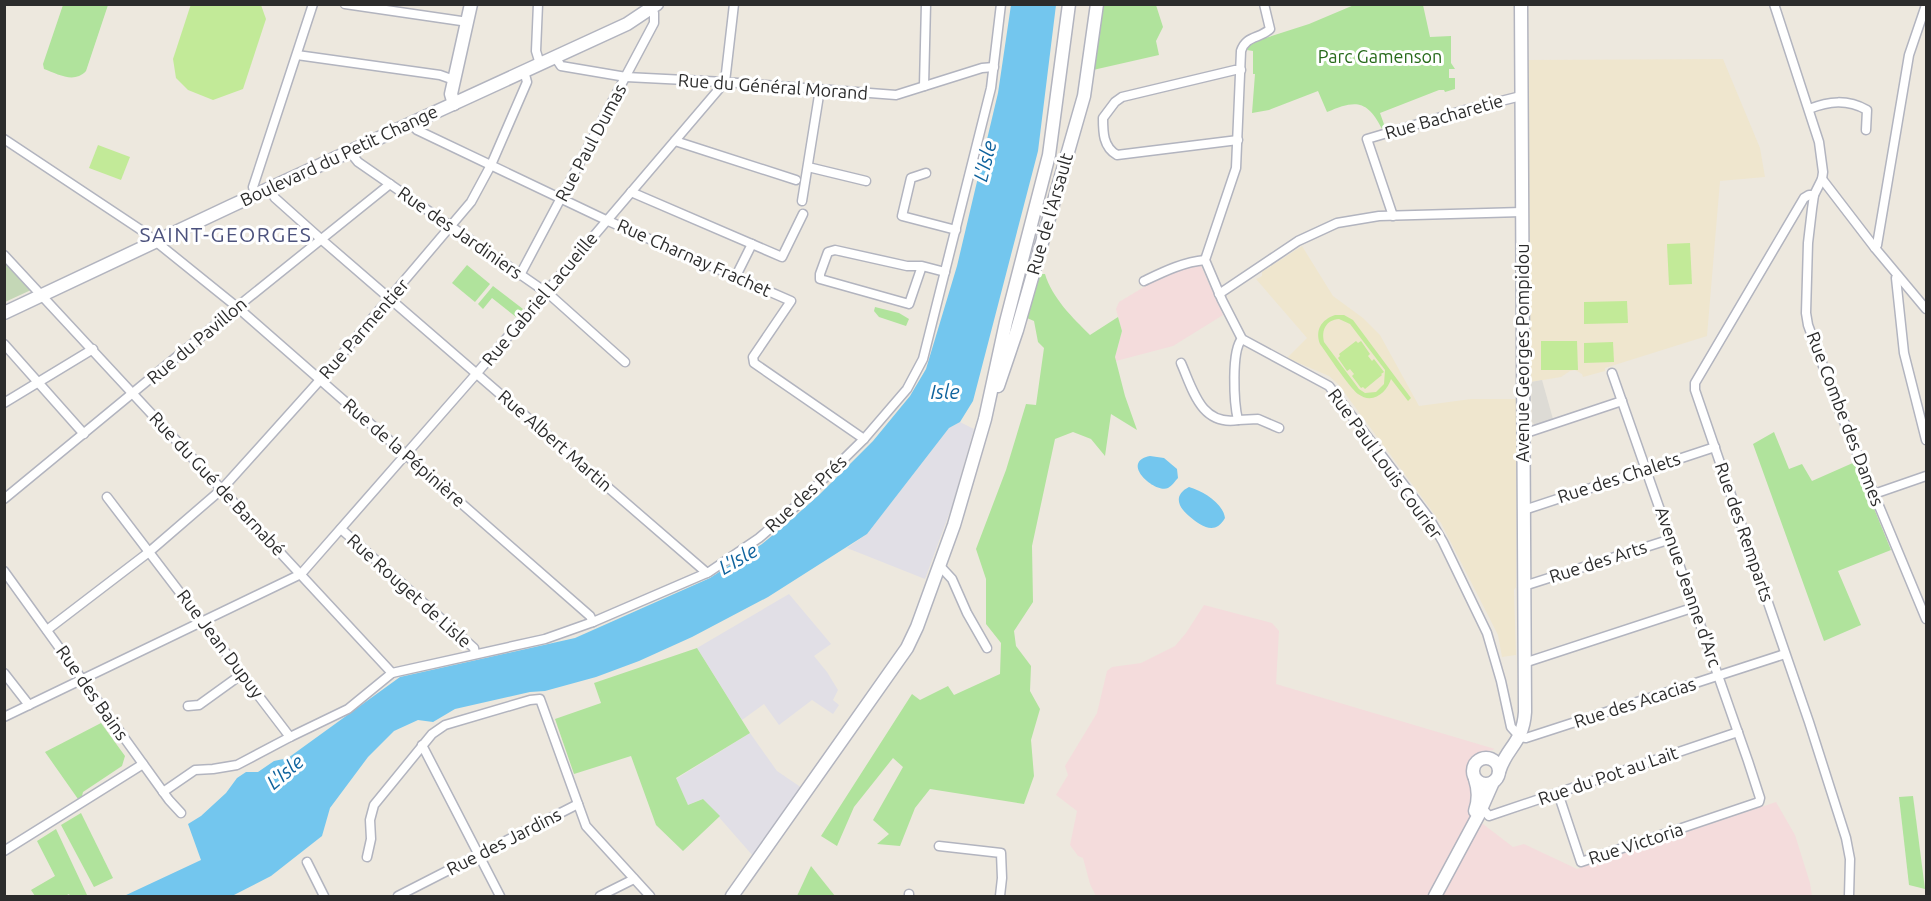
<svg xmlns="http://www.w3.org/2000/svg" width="1931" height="901" font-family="Ubuntu,sans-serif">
  <rect width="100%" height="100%" fill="#ede8de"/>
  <g fill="#e1dfe6">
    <path d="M 960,422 L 974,429 L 952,506 L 925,579 L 847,548 L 867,534 L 949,428 Z"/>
    <path d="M 789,594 L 831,644 L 814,656 L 827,672 L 838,690 L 833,700 L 839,705 L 833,714 L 812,700 L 779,725 L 764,704 L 742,720 L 697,648 Z"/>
    <path d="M 750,733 L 777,771 L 802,788 L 753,856 L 703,799 L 688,805 L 676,779 Z"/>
  </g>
  <g fill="#efe6ce">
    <path d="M 1723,59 L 1760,148 L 1765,177 L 1720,181 L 1707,336 L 1605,368 L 1605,371 L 1583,377 L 1582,374 L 1575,370 L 1570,371 L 1561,377 L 1531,382 L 1527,60 Z"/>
    <path d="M 1302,246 L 1333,296 L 1363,318 L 1380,335 L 1419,406 L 1471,399 L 1516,399 L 1516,587 L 1514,590 L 1516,655 L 1502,657 L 1498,635 L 1441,523 L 1338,384 L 1329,376 L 1287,358 L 1307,338 L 1256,279 L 1262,276 L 1262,272 Z"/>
  </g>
  <g fill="#f4dcdc">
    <path d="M 1190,264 L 1201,266 L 1223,315 L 1173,346 L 1116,361 L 1115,357 L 1122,331 L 1116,309 L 1119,302 L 1164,275 Z"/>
    <path d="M 1204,605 L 1272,623 L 1279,631 L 1276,684 L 1495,749 L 1473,757 L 1467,773 L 1473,786 L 1475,805 L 1469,821 L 1483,824 L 1513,847 L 1524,844 L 1577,869 L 1776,802 L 1795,835 L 1810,883 L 1812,896 L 1096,896 L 1090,884 L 1083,858 L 1078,856 L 1070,845 L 1077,811 L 1056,795 L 1068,775 L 1065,766 L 1097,713 L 1107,671 L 1112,667 L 1141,663 L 1175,646 L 1186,633 Z"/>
  </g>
  <g fill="#b0e39c">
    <path d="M 63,5 L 108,5 L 86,71 C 74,84 58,74 44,69 L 43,64 Z"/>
    <path d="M 1103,5 L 1156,5 L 1163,27 L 1156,41 L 1159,55 L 1093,70 Z"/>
    <path d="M 1354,5 L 1423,5 L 1430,37 L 1451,36 L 1451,63 L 1455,69 L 1449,69 L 1449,78 L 1455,78 L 1455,89 L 1445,92 L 1444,90 L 1439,90 L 1380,113 L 1385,127 L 1382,129 C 1367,99 1355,100 1327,112 L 1318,91 L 1269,110 L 1252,113 L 1255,74 L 1253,74 L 1253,51 L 1247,50 L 1250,43 L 1309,24 Z"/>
    <path d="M 467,265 L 490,284 L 475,302 L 452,283 Z"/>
    <path d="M 1039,274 L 1045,274 C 1052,298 1073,318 1090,335 L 1118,317 L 1122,331 L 1115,357 L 1125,396 L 1137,430 L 1111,414 L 1105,456 L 1091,439 L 1073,432 L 1055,439 L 1032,546 L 1033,602 L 1014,631 L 1016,646 L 1031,666 L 1030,691 L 1040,709 L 1031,740 L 1034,776 L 1024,804 L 930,789 L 915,808 L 900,846 L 877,844 L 889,834 L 873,820 L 903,767 L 893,758 L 854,807 L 837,846 L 821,836 L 912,694 L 920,700 L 948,686 L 954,695 L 1000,674 L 1001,643 L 986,624 L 986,579 L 976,549 L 1006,470 L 1026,404 L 1036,405 L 1044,348 L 1038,342 L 1034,321 L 1027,318 Z"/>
    <path d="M 493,286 L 523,309 L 516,317 L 492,298 L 483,309 L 478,304 Z"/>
    <path d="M 875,307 L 899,313 L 909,319 L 906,326 L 879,317 L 874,311 Z"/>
    <path d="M 1774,432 L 1789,469 L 1802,464 L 1812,481 L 1855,462 L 1891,550 L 1838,571 L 1861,625 L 1824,641 L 1753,444 Z"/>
    <path d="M 697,648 L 750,733 L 676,778 L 688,805 L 703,799 L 720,816 L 683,851 L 656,825 L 631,756 L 574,774 L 555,719 L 601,703 L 594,683 Z"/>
    <path d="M 101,723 L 125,756 L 122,766 L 83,792 L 82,796 L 78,799 L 45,752 Z"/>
    <path d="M 1913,796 L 1925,889 L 1909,885 L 1899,797 Z"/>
    <path d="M 81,813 L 113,878 L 94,887 L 61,825 Z"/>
    <path d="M 56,829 L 87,895 L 70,896 L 69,894 L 65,896 L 35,896 L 31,890 L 55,876 L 37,841 Z"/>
    <path d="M 811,866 L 835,896 L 797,896 Z"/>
  </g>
  <path fill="#c4d7b6" d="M 4,260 L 31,290 L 5,302 L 4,302 Z"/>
  <g fill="#c2ea98" fill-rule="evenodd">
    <path d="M 191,4 L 261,5 L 266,19 L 243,89 L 213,100 L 188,90 L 176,78 L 173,59 Z"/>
    <path d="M 98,145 L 130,157 L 121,180 L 89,168 Z"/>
    <path d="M 1690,243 L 1692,284 L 1669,285 L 1667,244 Z"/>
    <path d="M 1627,301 L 1628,323 L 1584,324 L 1584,302 Z"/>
    <path d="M 1335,315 L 1344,315 L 1353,320 L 1411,398 L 1408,401 L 1391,379 C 1387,392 1373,405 1358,394 C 1349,387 1328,355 1320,344 C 1315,330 1321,320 1335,315 ZM 1339,319 L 1350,324 L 1385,370 L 1384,384 L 1376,392 L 1365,393 L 1359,389 L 1324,342 C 1321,330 1326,320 1339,319 Z"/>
    <path d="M 1356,341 L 1358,343 L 1361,341 L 1370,354 L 1368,356 L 1372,361 L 1374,359 L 1384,372 L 1381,374 L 1382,375 L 1365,389 L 1363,387 L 1361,388 L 1352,376 L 1354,374 L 1350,369 L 1347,371 L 1338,358 L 1340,356 L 1339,354 Z"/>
    <path d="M 1541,341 L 1577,341 L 1578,370 L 1541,370 Z"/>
    <path d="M 1613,342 L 1614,362 L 1584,363 L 1584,343 Z"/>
  </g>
  <path fill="#dddbd5" d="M 1542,380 L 1553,419 L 1535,425 L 1532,422 L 1531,382 Z"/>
  <g fill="#73c6ee">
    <path d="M 1011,5 L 1056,5 L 1038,151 L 973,401 L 960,422 L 949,428 L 867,534 L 768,597 L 692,637 L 639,661 L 596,677 L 545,691 L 530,692 L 455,709 L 433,722 L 418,720 L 394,731 L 368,757 L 330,808 L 322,836 L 271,876 L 232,896 L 124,896 L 201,860 L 188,824 L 201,816 L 226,793 L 237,778 L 246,772 L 258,772 L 274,761 L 288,758 L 400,677 L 575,638 L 710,578 L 762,544 L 785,525 L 819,495 L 873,441 L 910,396 L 926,369 L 957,266 L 998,93 Z"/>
    <path d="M 1150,456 L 1164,458 L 1177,469 L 1178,478 C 1175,481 1172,486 1168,488 C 1155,494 1119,462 1150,456 Z"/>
    <path d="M 1189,487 C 1203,491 1223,503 1225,518 C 1215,536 1201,526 1189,516 C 1178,507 1173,495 1189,487 Z"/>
  </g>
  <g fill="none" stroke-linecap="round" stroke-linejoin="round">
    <g stroke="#b2b4bf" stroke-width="11">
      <g id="street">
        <path d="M 345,4 L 468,22"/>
        <path d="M 538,4 L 536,51 L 540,64"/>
        <path d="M 1264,4 L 1270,29 C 1260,39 1246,35 1241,51 L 1236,168 L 1205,260 L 1222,300 L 1242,339 L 1329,386 L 1429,518 L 1443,542 L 1487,633 L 1501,681 L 1511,727 L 1520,737 L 1526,738 L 1785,654"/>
        <path d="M 1774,4 L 1819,142 L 1823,172 L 1822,179 L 1814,195 L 1812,209 L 1808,243 L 1806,313 L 1808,325 L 1840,412 L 1926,619"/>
        <path d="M 297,55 L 440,75 L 454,80"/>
        <path d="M 555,57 L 561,66 L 626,77 L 725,82 L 896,95 L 982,68 L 994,67"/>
        <path d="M 924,86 L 926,4"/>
        <path d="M 1809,109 C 1829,101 1847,99 1867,110 L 1866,130"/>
        <path d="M 411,124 L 417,130 L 606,220 L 791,301 L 753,357 L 754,363 L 864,439"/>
        <path d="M 4,139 L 144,232 L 237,307 L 590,616 L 593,622"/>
        <path d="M 1238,140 L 1117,155 C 1103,147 1103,132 1103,118 L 1115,102 L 1122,97 L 1235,70 L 1241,70"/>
        <path d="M 675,141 L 796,180"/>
        <path d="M 349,151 L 358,162 L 550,295 L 625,362"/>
        <path d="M 808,167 L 866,181"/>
        <path d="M 926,173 L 911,178 L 902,216 L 956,230"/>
        <path d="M 1822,179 L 1875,248 L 1926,309"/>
        <path d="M 269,189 L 275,198 L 322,240 L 707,573"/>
        <path d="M 631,192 L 782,257 L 803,214"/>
        <path d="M 255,195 L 253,187 L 313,4"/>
        <path d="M 1814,195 L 1809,195 L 1804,198 L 1695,383 L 1695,390 L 1809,722 L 1846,838 L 1850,859 L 1849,896"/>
        <path d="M 802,201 L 820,89"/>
        <path d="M 1393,216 L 1367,139 L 1465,110 L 1521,96"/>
        <path d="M 1875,248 L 1877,245 L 1909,55 L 1926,5"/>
        <path d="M 4,255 L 392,673"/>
        <path d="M 922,266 L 909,304 L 820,279 L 820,274 L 828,252 L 835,250 L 907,266 L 922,266 L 945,272"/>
        <path d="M 520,275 L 654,23 L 654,13 L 651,9"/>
        <path d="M 736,276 L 752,244"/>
        <path d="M 1898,277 L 1896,278 L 1904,353 L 1926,440"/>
        <path d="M 1144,281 C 1163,272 1183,262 1205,260"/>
        <path d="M 1219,294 L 1298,241 L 1337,223 L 1379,216 L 1522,212"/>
        <path d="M 4,344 L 84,434"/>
        <path d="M 1181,363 C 1193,390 1201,426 1238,420 C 1234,404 1231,350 1242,339"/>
        <path d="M 4,403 L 93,349"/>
        <path d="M 1238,420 L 1258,419 L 1279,428"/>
        <path d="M 1523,434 L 1622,401"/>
        <path d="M 1874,494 L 1926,476"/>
        <path d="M 107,497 L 290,737"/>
        <path d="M 4,499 L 237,307 L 390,184"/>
        <path d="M 1524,510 L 1715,447"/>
        <path d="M 341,529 L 474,648 L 475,654"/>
        <path d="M 939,565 L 952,579 L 967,613 L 987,648"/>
        <path d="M 4,571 L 169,800 L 181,813"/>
        <path d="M 1524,586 L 1671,539"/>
        <path d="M 47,630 L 149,552 L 222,489 L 320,380 L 471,202 L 491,165 L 527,82 L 524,71"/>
        <path d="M 1524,663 L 1695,607"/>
        <path d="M 4,673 L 29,705"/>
        <path d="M 188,706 L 199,705 L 242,674"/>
        <path d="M 4,717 L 301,574 L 477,373 L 725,82 L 734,4"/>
        <path d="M 422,745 L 500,896"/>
        <path d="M 163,792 L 195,770 L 213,769 L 237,765 L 290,737 L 348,709 L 392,673 L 545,639 L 593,622 L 709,572 L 759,538 L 796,506 L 864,439 L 907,389 L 923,359 L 991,88 L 1001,4"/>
        <path d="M 1558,793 L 1581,862 L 1759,802 L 1760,798 L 1748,761 L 1612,373"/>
        <path d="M 1482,808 L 1489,816 L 1738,732"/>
        <path d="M 939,846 L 1001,853 L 1002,878 L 1000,896"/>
        <path d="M 4,851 L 143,764"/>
        <path d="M 367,857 L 371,839 L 370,820 L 374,805 L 432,734 L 445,725 L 530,700 L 540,699 L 586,826 L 650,896"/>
        <path d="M 307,862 L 324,896"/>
        <path d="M 909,894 L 909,896"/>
        <path d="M 398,896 L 578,804"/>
        <path d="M 600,896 L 634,879"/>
      </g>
    </g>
    <g stroke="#b2b4bf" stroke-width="15">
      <g id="secondary">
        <path d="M 454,104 L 451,94 L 471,4"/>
        <path d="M 4,313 L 231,206 L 627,24 L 657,4"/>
        <path d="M 998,386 L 1017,330 L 1084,96 L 1097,4"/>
        <circle cx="1486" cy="771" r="13"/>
        <path d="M 1499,772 C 1506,747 1523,744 1525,712 L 1521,4"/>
        <path d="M 1475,811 C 1479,800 1479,791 1475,779"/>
        <path d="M 732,896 L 907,648 L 917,627 L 954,525 L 985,419 L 1006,322 L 1049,155 L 1069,4"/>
        <path d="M 1435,896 L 1478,816 L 1493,782"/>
      </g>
    </g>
    <use href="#street" stroke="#fff" stroke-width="8"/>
    <use href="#secondary" stroke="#fff" stroke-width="12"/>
  </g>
  <g text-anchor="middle" stroke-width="6" stroke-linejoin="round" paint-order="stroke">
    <g font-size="18" fill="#276a1b" stroke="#fff">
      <text x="1380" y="63">Parc Gamenson</text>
    </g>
    <g font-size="18" fill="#2c2c2c" stroke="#fff">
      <text transform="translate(773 87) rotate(4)" y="6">Rue du Général Morand</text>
      <text transform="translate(1444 117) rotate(-16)" y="6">Rue Bacharetie</text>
      <text transform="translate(591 143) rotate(-62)" y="6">Rue Paul Dumas</text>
      <text transform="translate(339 156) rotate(-25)" y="6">Boulevard du Petit Change</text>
      <text transform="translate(1050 214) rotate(-74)" y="6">Rue de l'Arsault</text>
      <text transform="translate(460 233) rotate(35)" y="6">Rue des Jardiniers</text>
      <text transform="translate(694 258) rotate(24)" y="6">Rue Charnay Frachet</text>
      <text transform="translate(540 299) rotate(-50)" y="6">Rue Gabriel Lacueille</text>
      <text transform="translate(364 329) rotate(-49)" y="6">Rue Parmentier</text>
      <text transform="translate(197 341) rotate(-40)" y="6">Rue du Pavillon</text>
      <text transform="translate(1523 353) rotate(-90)" y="6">Avenue Georges Pompidou</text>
      <text transform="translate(1845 419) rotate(69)" y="6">Rue Combe des Dames</text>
      <text transform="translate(555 441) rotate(41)" y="6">Rue Albert Martin</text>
      <text transform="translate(404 453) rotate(41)" y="6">Rue de la Pépinière</text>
      <text transform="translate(1385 464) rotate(54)" y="6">Rue Paul Louis Courier</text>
      <text transform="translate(1619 478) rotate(-18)" y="6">Rue des Chalets</text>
      <text transform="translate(217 484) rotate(47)" y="6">Rue du Gué de Barnabé</text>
      <text transform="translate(806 494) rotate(-43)" y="6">Rue des Prés</text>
      <text transform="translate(1744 532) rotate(71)" y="6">Rue des Remparts</text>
      <text transform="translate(1598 562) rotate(-18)" y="6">Rue des Arts</text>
      <text transform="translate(1688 587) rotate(71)" y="6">Avenue Jeanne d'Arc</text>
      <text transform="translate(409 591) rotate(42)" y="6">Rue Rouget de Lisle</text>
      <text transform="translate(220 644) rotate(53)" y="6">Rue Jean Dupuy</text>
      <text transform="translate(92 693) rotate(55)" y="6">Rue des Bains</text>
      <text transform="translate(1635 703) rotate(-18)" y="6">Rue des Acacias</text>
      <text transform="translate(1608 776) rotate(-19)" y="6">Rue du Pot au Lait</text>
      <text transform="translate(504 842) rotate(-27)" y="6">Rue des Jardins</text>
      <text transform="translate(1636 844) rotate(-18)" y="6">Rue Victoria</text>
    </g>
    <g font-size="20" font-style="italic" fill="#0f639d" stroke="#fff">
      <text transform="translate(985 161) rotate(-76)" y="7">L'Isle</text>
      <text x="945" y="399">Isle</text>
      <text transform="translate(738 559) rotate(-30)" y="7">L'Isle</text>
      <text transform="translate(285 772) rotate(-40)" y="7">L'Isle</text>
    </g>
    <g font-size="21" letter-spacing="1.5" fill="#4c527d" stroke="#fff">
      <text x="226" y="242">SAINT-GEORGES</text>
    </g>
  </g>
  <rect width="1931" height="901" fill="none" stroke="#2c2c2c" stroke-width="12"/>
</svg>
